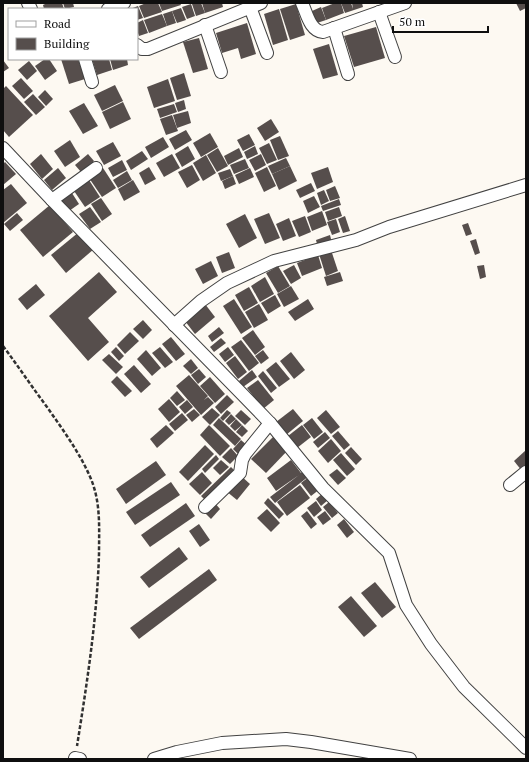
<svg xmlns="http://www.w3.org/2000/svg" width="529" height="762" font-family="'PT Serif',serif">
  <rect width="100%" height="100%" fill="#fdf9f2"/>
  <g fill="#564e4c">
    <path d="M 47,3 L 62,3 L 64,9 L 44,9 L 43,5 Z"/>
    <path d="M 63,3 L 73,3 L 74,7 L 65,9 Z"/>
    <path d="M 146,3 L 158,3 L 162,12 L 144,18 L 139,6 Z"/>
    <path d="M 159,3 L 180,3 L 181,5 L 162,11 Z"/>
    <path d="M 194,3 L 201,3 L 205,13 L 196,16 L 192,4 Z"/>
    <path d="M 202,3 L 222,3 L 223,7 L 205,13 Z"/>
    <path d="M 335,3 L 341,3 L 344,13 L 326,20 L 322,8 Z"/>
    <path d="M 341,3 L 351,3 L 353,9 L 352,3 L 362,3 L 363,7 L 345,13 Z"/>
    <path d="M 516,3 L 526,3 L 526,8 L 520,11 Z"/>
    <path d="M 191,4 L 195,16 L 187,19 L 182,7 Z"/>
    <path d="M 296,4 L 305,35 L 290,40 L 280,9 Z"/>
    <path d="M 138,6 L 143,18 L 137,20 L 137,9 L 130,9 Z"/>
    <path d="M 321,7 L 326,20 L 317,23 L 312,11 Z"/>
    <path d="M 181,8 L 186,20 L 177,23 L 172,11 Z"/>
    <path d="M 279,9 L 288,40 L 273,45 L 264,14 Z"/>
    <path d="M 172,11 L 176,23 L 167,26 L 163,14 Z"/>
    <path d="M 162,14 L 167,26 L 149,33 L 144,20 Z"/>
    <path d="M 143,20 L 148,33 L 139,36 L 137,30 L 137,23 Z"/>
    <path d="M 247,23 L 256,54 L 241,59 L 238,48 L 222,53 L 216,33 Z"/>
    <path d="M 376,27 L 385,58 L 354,67 L 344,36 Z"/>
    <path d="M 199,38 L 208,69 L 193,73 L 183,42 Z"/>
    <path d="M 329,44 L 338,75 L 323,79 L 313,49 Z"/>
    <path d="M 45,59 L 49,59 L 57,71 L 45,80 L 35,66 Z"/>
    <path d="M 61,59 L 78,59 L 85,79 L 69,84 Z"/>
    <path d="M 92,59 L 109,59 L 112,70 L 97,75 Z"/>
    <path d="M 110,59 L 127,59 L 128,65 L 113,70 Z"/>
    <path d="M 3,60 L 9,68 L 3,72 Z"/>
    <path d="M 29,61 L 37,71 L 27,80 L 18,70 Z"/>
    <path d="M 184,73 L 191,96 L 177,100 L 170,78 Z"/>
    <path d="M 21,78 L 33,91 L 24,99 L 12,86 Z"/>
    <path d="M 168,79 L 175,101 L 154,108 L 147,87 Z"/>
    <path d="M 115,85 L 123,101 L 102,111 L 94,95 Z"/>
    <path d="M 6,86 L 33,115 L 9,137 L 3,130 L 3,89 Z"/>
    <path d="M 45,90 L 53,99 L 46,106 L 38,97 Z"/>
    <path d="M 33,94 L 45,107 L 36,115 L 24,102 Z"/>
    <path d="M 184,100 L 186,109 L 178,112 L 175,103 Z"/>
    <path d="M 123,102 L 131,119 L 110,129 L 102,112 Z"/>
    <path d="M 84,103 L 98,126 L 83,134 L 69,111 Z"/>
    <path d="M 174,104 L 177,112 L 160,118 L 157,109 Z"/>
    <path d="M 188,111 L 191,123 L 177,128 L 173,115 Z"/>
    <path d="M 172,115 L 178,131 L 166,135 L 160,119 Z"/>
    <path d="M 271,119 L 279,132 L 265,141 L 257,128 Z"/>
    <path d="M 186,130 L 192,140 L 175,150 L 169,139 Z"/>
    <path d="M 210,133 L 218,147 L 201,157 L 193,143 Z"/>
    <path d="M 249,134 L 255,145 L 243,151 L 237,140 Z"/>
    <path d="M 280,136 L 289,156 L 278,160 L 270,140 Z"/>
    <path d="M 163,137 L 169,147 L 151,158 L 145,147 Z"/>
    <path d="M 70,140 L 80,157 L 65,167 L 54,151 Z"/>
    <path d="M 113,142 L 121,156 L 104,165 L 96,151 Z"/>
    <path d="M 269,143 L 277,160 L 267,164 L 259,148 Z"/>
    <path d="M 188,146 L 195,159 L 182,167 L 175,154 Z"/>
    <path d="M 255,146 L 258,154 L 247,159 L 244,152 Z"/>
    <path d="M 218,148 L 228,166 L 217,172 L 207,155 Z"/>
    <path d="M 239,148 L 243,157 L 228,165 L 224,156 Z"/>
    <path d="M 142,151 L 148,159 L 131,170 L 126,161 Z"/>
    <path d="M 41,154 L 53,169 L 42,179 L 30,164 Z"/>
    <path d="M 88,154 L 94,161 L 81,172 L 75,165 Z"/>
    <path d="M 172,154 L 180,168 L 164,177 L 156,163 Z"/>
    <path d="M 261,154 L 266,165 L 255,171 L 249,160 Z"/>
    <path d="M 206,155 L 216,173 L 203,181 L 193,163 Z"/>
    <path d="M 286,158 L 290,166 L 272,174 L 268,166 Z"/>
    <path d="M 245,159 L 249,168 L 234,174 L 230,165 Z"/>
    <path d="M 122,160 L 127,170 L 113,177 L 108,168 Z"/>
    <path d="M 5,162 L 16,174 L 3,185 L 3,164 Z"/>
    <path d="M 192,165 L 200,180 L 187,188 L 178,172 Z"/>
    <path d="M 290,166 L 297,181 L 279,190 L 272,174 Z"/>
    <path d="M 149,167 L 156,179 L 145,185 L 139,173 Z"/>
    <path d="M 267,167 L 276,186 L 264,192 L 255,173 Z"/>
    <path d="M 328,167 L 333,182 L 317,189 L 311,173 Z"/>
    <path d="M 58,168 L 66,178 L 52,190 L 44,180 Z"/>
    <path d="M 103,168 L 116,188 L 102,197 L 89,178 Z"/>
    <path d="M 250,168 L 254,177 L 239,184 L 235,175 Z"/>
    <path d="M 230,169 L 233,176 L 221,181 L 218,173 Z"/>
    <path d="M 127,171 L 132,180 L 118,188 L 113,180 Z"/>
    <path d="M 233,176 L 236,184 L 225,189 L 222,181 Z"/>
    <path d="M 87,177 L 100,197 L 85,207 L 72,188 Z"/>
    <path d="M 133,180 L 140,192 L 124,201 L 118,189 Z"/>
    <path d="M 311,183 L 315,191 L 300,198 L 296,190 Z"/>
    <path d="M 11,184 L 27,203 L 3,223 L 3,190 Z"/>
    <path d="M 335,186 L 340,198 L 330,201 L 326,190 Z"/>
    <path d="M 70,190 L 79,204 L 69,211 L 59,197 Z"/>
    <path d="M 324,190 L 329,201 L 321,205 L 317,193 Z"/>
    <path d="M 314,196 L 320,207 L 308,213 L 303,201 Z"/>
    <path d="M 101,198 L 112,214 L 102,221 L 91,204 Z"/>
    <path d="M 339,199 L 341,205 L 323,211 L 321,206 Z"/>
    <path d="M 50,205 L 73,232 L 43,257 L 20,230 Z"/>
    <path d="M 90,207 L 101,222 L 90,229 L 79,214 Z"/>
    <path d="M 339,207 L 342,216 L 328,221 L 325,212 Z"/>
    <path d="M 322,211 L 327,225 L 312,231 L 307,217 Z"/>
    <path d="M 17,213 L 23,220 L 10,231 L 4,224 Z"/>
    <path d="M 269,213 L 280,238 L 265,244 L 254,219 Z"/>
    <path d="M 245,214 L 257,238 L 239,248 L 226,224 Z"/>
    <path d="M 305,216 L 311,232 L 299,237 L 292,221 Z"/>
    <path d="M 345,216 L 350,231 L 343,233 L 338,219 Z"/>
    <path d="M 289,218 L 296,236 L 283,241 L 276,224 Z"/>
    <path d="M 336,219 L 340,232 L 332,235 L 327,222 Z"/>
    <path d="M 468,223 L 472,234 L 466,236 L 462,225 Z"/>
    <path d="M 79,232 L 94,249 L 66,273 L 51,255 Z"/>
    <path d="M 330,235 L 332,243 L 318,248 L 316,240 Z"/>
    <path d="M 476,239 L 480,253 L 475,255 L 470,241 Z"/>
    <path d="M 331,250 L 338,271 L 326,276 L 319,254 Z"/>
    <path d="M 229,252 L 235,268 L 222,273 L 216,257 Z"/>
    <path d="M 318,255 L 322,268 L 302,276 L 297,263 Z"/>
    <path d="M 211,261 L 218,276 L 203,284 L 195,269 Z"/>
    <path d="M 294,265 L 301,278 L 291,284 L 283,271 Z"/>
    <path d="M 484,265 L 486,277 L 480,279 L 477,266 Z"/>
    <path d="M 278,266 L 290,286 L 278,293 L 266,273 Z"/>
    <path d="M 99,272 L 117,292 L 88,318 L 109,342 L 88,361 L 49,316 Z"/>
    <path d="M 340,272 L 343,281 L 327,286 L 324,277 Z"/>
    <path d="M 265,277 L 274,294 L 260,302 L 251,286 Z"/>
    <path d="M 36,284 L 45,295 L 27,310 L 18,299 Z"/>
    <path d="M 291,286 L 299,299 L 284,307 L 277,294 Z"/>
    <path d="M 249,287 L 258,303 L 244,311 L 235,295 Z"/>
    <path d="M 275,295 L 281,306 L 268,314 L 261,303 Z"/>
    <path d="M 234,299 L 252,327 L 241,334 L 223,306 Z"/>
    <path d="M 308,299 L 314,309 L 295,321 L 288,312 Z"/>
    <path d="M 205,304 L 215,317 L 195,334 L 185,321 Z"/>
    <path d="M 259,304 L 268,320 L 254,328 L 245,312 Z"/>
    <path d="M 143,320 L 152,330 L 143,339 L 133,329 Z"/>
    <path d="M 219,327 L 224,333 L 212,342 L 208,336 Z"/>
    <path d="M 253,330 L 265,347 L 255,355 L 242,338 Z"/>
    <path d="M 130,332 L 139,341 L 125,354 L 117,345 Z"/>
    <path d="M 171,337 L 185,354 L 176,361 L 162,344 Z"/>
    <path d="M 221,338 L 226,343 L 214,352 L 210,347 Z"/>
    <path d="M 241,340 L 259,363 L 249,371 L 231,347 Z"/>
    <path d="M 116,347 L 124,356 L 119,361 L 111,352 Z"/>
    <path d="M 160,347 L 173,362 L 165,368 L 152,353 Z"/>
    <path d="M 228,347 L 234,355 L 225,362 L 219,354 Z"/>
    <path d="M 146,350 L 161,368 L 152,376 L 137,359 Z"/>
    <path d="M 263,350 L 269,358 L 261,364 L 255,356 Z"/>
    <path d="M 291,352 L 305,370 L 294,379 L 280,361 Z"/>
    <path d="M 109,354 L 123,367 L 116,374 L 102,360 Z"/>
    <path d="M 235,356 L 247,372 L 238,379 L 226,363 Z"/>
    <path d="M 191,359 L 198,368 L 191,374 L 183,366 Z"/>
    <path d="M 276,362 L 290,379 L 279,387 L 266,370 Z"/>
    <path d="M 134,365 L 151,384 L 141,393 L 124,374 Z"/>
    <path d="M 199,369 L 206,377 L 198,384 L 191,375 Z"/>
    <path d="M 252,370 L 257,377 L 243,387 L 239,381 Z"/>
    <path d="M 263,371 L 277,388 L 271,393 L 258,376 Z"/>
    <path d="M 189,375 L 208,396 L 204,400 L 208,397 L 214,403 L 201,415 L 176,386 Z"/>
    <path d="M 117,376 L 132,391 L 125,397 L 111,382 Z"/>
    <path d="M 210,377 L 225,394 L 215,403 L 200,386 Z"/>
    <path d="M 258,380 L 274,400 L 263,409 L 247,388 Z"/>
    <path d="M 177,391 L 185,400 L 177,406 L 170,398 Z"/>
    <path d="M 227,395 L 234,402 L 221,414 L 215,407 Z"/>
    <path d="M 169,399 L 180,412 L 169,422 L 158,409 Z"/>
    <path d="M 187,400 L 193,407 L 185,414 L 179,407 Z"/>
    <path d="M 212,408 L 220,415 L 210,425 L 202,417 Z"/>
    <path d="M 194,409 L 200,415 L 192,422 L 186,415 Z"/>
    <path d="M 293,409 L 303,421 L 286,435 L 276,422 Z"/>
    <path d="M 227,410 L 231,413 L 223,421 L 220,418 Z"/>
    <path d="M 241,410 L 251,419 L 245,425 L 235,416 Z"/>
    <path d="M 326,410 L 340,427 L 331,434 L 317,418 Z"/>
    <path d="M 182,413 L 188,420 L 175,431 L 169,424 Z"/>
    <path d="M 231,414 L 236,419 L 229,425 L 225,421 Z"/>
    <path d="M 219,418 L 241,439 L 235,446 L 213,425 Z"/>
    <path d="M 312,418 L 323,432 L 314,439 L 303,425 Z"/>
    <path d="M 236,419 L 242,425 L 235,431 L 230,426 Z"/>
    <path d="M 166,425 L 174,433 L 157,448 L 150,439 Z"/>
    <path d="M 209,425 L 230,446 L 220,456 L 200,435 Z"/>
    <path d="M 242,425 L 248,431 L 242,437 L 236,432 Z"/>
    <path d="M 302,425 L 311,437 L 297,448 L 288,436 Z"/>
    <path d="M 338,431 L 350,445 L 344,450 L 332,436 Z"/>
    <path d="M 325,432 L 330,438 L 318,448 L 313,442 Z"/>
    <path d="M 276,434 L 290,448 L 266,473 L 251,459 Z"/>
    <path d="M 331,439 L 341,451 L 328,463 L 318,451 Z"/>
    <path d="M 241,440 L 249,447 L 240,456 L 233,449 Z"/>
    <path d="M 205,445 L 214,454 L 188,481 L 179,472 Z"/>
    <path d="M 351,447 L 362,459 L 356,465 L 345,453 Z"/>
    <path d="M 231,448 L 238,456 L 230,464 L 222,457 Z"/>
    <path d="M 526,450 L 526,468 L 522,471 L 514,461 Z"/>
    <path d="M 341,453 L 355,469 L 347,476 L 333,460 Z"/>
    <path d="M 216,455 L 219,459 L 205,473 L 202,469 Z"/>
    <path d="M 221,460 L 229,467 L 220,475 L 213,468 Z"/>
    <path d="M 291,460 L 301,473 L 304,471 L 309,476 L 275,503 L 270,497 L 299,475 L 276,491 L 267,478 Z"/>
    <path d="M 156,461 L 166,475 L 126,504 L 116,489 Z"/>
    <path d="M 231,467 L 237,473 L 207,502 L 201,496 Z"/>
    <path d="M 337,469 L 346,478 L 338,485 L 329,475 Z"/>
    <path d="M 202,472 L 212,483 L 200,495 L 189,484 Z"/>
    <path d="M 240,475 L 250,484 L 237,500 L 226,491 Z"/>
    <path d="M 310,476 L 320,489 L 311,496 L 301,483 Z"/>
    <path d="M 171,482 L 180,495 L 135,525 L 126,512 Z"/>
    <path d="M 300,485 L 310,498 L 287,516 L 277,502 Z"/>
    <path d="M 323,493 L 328,500 L 321,506 L 316,499 Z"/>
    <path d="M 268,498 L 284,514 L 279,519 L 264,503 Z"/>
    <path d="M 316,501 L 322,510 L 314,517 L 307,508 Z"/>
    <path d="M 214,502 L 220,509 L 211,519 L 204,512 Z"/>
    <path d="M 329,502 L 338,513 L 332,518 L 323,507 Z"/>
    <path d="M 186,503 L 195,516 L 150,547 L 141,535 Z"/>
    <path d="M 267,509 L 280,523 L 271,532 L 257,518 Z"/>
    <path d="M 307,511 L 317,524 L 311,529 L 301,516 Z"/>
    <path d="M 325,511 L 331,519 L 323,525 L 317,517 Z"/>
    <path d="M 344,519 L 354,532 L 347,538 L 337,525 Z"/>
    <path d="M 199,524 L 210,540 L 200,547 L 189,531 Z"/>
    <path d="M 179,547 L 188,559 L 149,588 L 140,577 Z"/>
    <path d="M 209,569 L 217,580 L 139,639 L 130,628 Z"/>
    <path d="M 375,582 L 396,607 L 382,618 L 361,593 Z"/>
    <path d="M 351,596 L 377,626 L 364,637 L 338,607 Z"/>
  </g>
  <g fill="none" stroke-linecap="round" stroke-linejoin="round">
    <g stroke="#424242" stroke-width="14">
      <g id="minor">
        <path d="M 28,3 L 31,9"/>
        <path d="M 302,3 C 307,14 310,31 323,32 L 405,3"/>
        <path d="M 250,7 L 267,53"/>
        <path d="M 108,9 L 124,3"/>
        <path d="M 379,12 L 395,57"/>
        <path d="M 205,25 L 221,72"/>
        <path d="M 334,28 L 348,74"/>
        <path d="M 137,45 L 142,49 L 148,49 L 261,3"/>
        <path d="M 85,59 L 92,82"/>
        <path d="M 3,148 L 52,200 L 244,396 L 270,423 L 323,488 L 389,553 L 406,605 L 431,644 L 464,687 L 526,748"/>
        <path d="M 52,200 L 96,168"/>
        <path d="M 174,325 L 201,301 L 227,283 L 274,261 L 356,240 L 389,227 L 526,185"/>
        <path d="M 510,485 L 526,472"/>
        <path d="M 205,507 L 240,473 L 242,460 L 245,454 L 270,423"/>
        <path d="M 75,758 L 80,759"/>
        <path d="M 154,759 L 177,752 L 222,743 L 286,739 L 311,742 L 410,759"/>
      </g>
    </g>
    <path stroke="#313131" stroke-width="2.5" stroke-dasharray="4 2" stroke-linecap="butt" d="M 3,346 C 18,366 32,387 47,407 C 63,430 80,453 91,479 C 101,503 99,529 99,554 C 97,619 87,683 77,746"/>
    <use href="#minor" stroke="#fff" stroke-width="12"/>
  </g>
  <rect width="529" height="762" fill="none" stroke="#0f0f0f" stroke-width="8"/>
  <rect x="8" y="8" width="130" height="52" fill="#ffffff" stroke="#9f9f9f"/>
  <rect x="16" y="21" width="20" height="6" fill="#ffffff" stroke="#9f9f9f"/>
  <text x="44" y="28" font-size="12" fill="#0f0f0f">Road</text>
  <rect x="16" y="38" width="20" height="12" fill="#564e4c" stroke="#9f9f9f"/>
  <text x="44" y="48" font-size="12" fill="#0f0f0f">Building</text>
  <path d="M393 26v6h95v-6" fill="none" stroke="#0f0f0f" stroke-width="2"/>
  <text x="399" y="26" font-size="12" fill="#0f0f0f" stroke="#ffffff" stroke-width="3" paint-order="stroke">50 m</text>
</svg>
